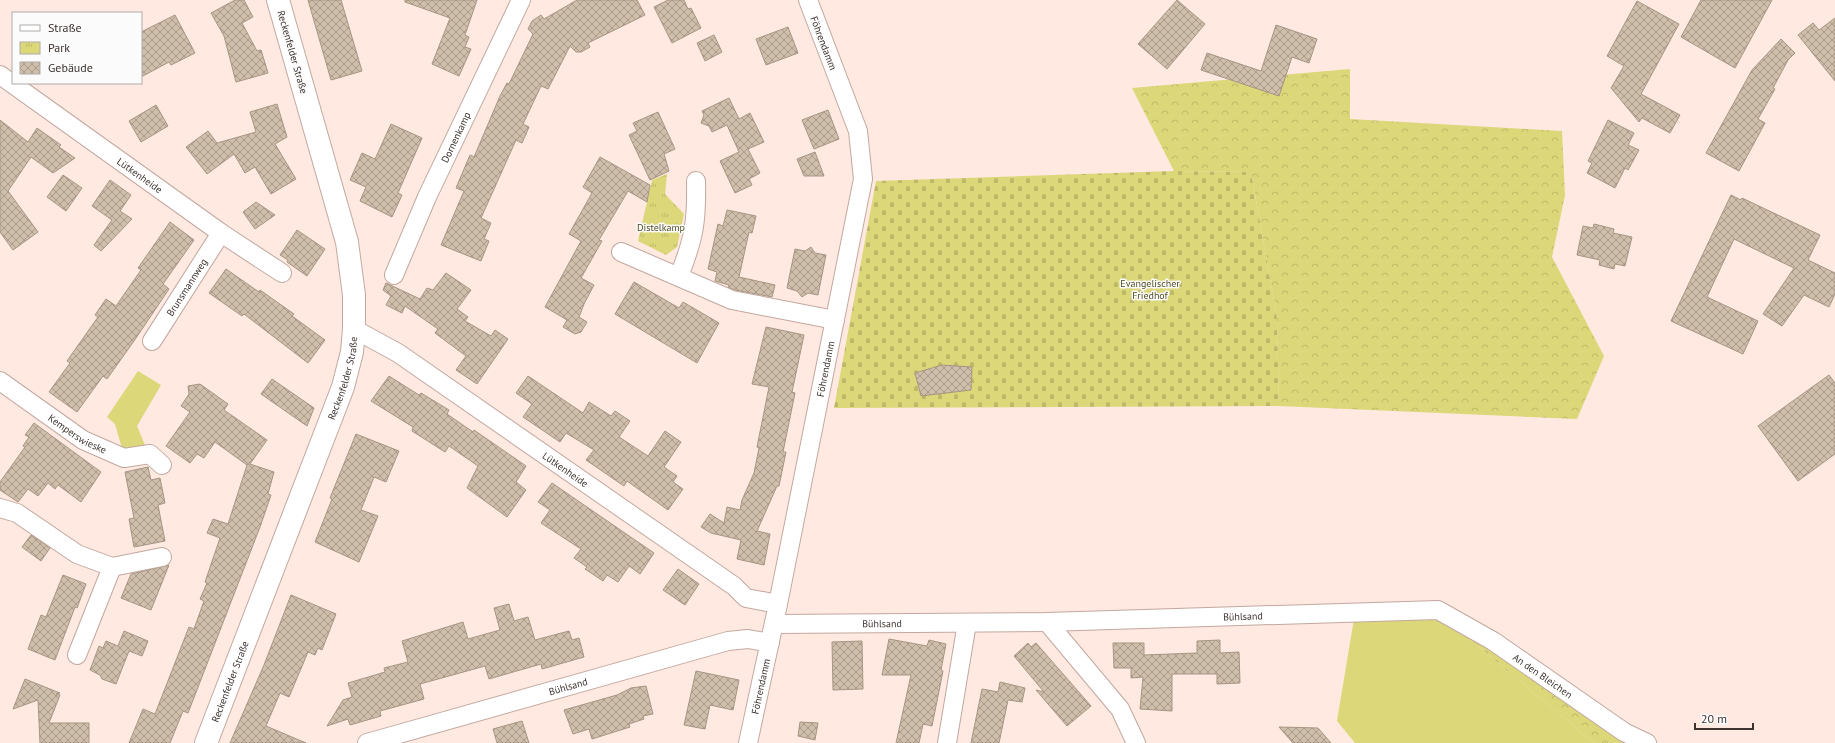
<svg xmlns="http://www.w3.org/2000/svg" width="1835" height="743" font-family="'PT Sans',sans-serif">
  <defs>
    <pattern id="forest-crowns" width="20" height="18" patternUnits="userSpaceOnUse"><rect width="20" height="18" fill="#dcd778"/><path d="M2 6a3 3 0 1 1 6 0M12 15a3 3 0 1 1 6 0" fill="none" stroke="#beb968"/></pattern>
    <pattern id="cemetery-stones" width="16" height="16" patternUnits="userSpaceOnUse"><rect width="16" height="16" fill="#dcd778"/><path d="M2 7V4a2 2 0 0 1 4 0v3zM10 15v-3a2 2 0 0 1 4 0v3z" fill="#beb968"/></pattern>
    <pattern id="park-tufts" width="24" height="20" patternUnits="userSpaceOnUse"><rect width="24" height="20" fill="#dcd778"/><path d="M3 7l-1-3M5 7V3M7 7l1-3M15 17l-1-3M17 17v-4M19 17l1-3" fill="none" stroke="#beb968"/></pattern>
    <pattern id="building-cross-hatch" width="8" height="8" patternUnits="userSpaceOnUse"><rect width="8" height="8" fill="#cfbeaa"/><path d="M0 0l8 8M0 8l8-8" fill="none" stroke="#a99b8b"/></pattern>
  </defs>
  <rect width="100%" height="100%" fill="#ffe9e1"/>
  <g fill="#dcd778">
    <path d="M 138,371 L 161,385 L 137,426 L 147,450 L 123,452 L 115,424 L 107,417 Z"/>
    <path d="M 1436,617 L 1466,636 L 1594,743 L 1355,743 L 1337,721 L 1354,619 Z"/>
  </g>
  <g fill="url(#forest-crowns)">
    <path d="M 1350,69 L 1350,119 L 1562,131 L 1565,195 L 1552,257 L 1604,356 L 1577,419 L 1279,406 L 1277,318 L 1251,172 L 1174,171 L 1132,88 Z"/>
    <path d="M 1469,631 L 1640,743 L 1594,743 L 1466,636 Z"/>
  </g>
  <path fill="url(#cemetery-stones)" d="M 1174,171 L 1251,172 L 1277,318 L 1279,406 L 834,408 L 876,181 Z"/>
  <path fill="url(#park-tufts)" d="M 667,174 L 665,194 L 684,214 L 677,247 L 666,255 L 638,241 L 652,180 Z"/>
  <g fill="url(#building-cross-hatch)" stroke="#a59582">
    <path d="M 235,0 L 244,0 L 253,17 L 242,23 L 257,51 L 261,50 L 268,73 L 236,82 L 224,36 L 211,13 Z"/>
    <path d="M 308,0 L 341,0 L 362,71 L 331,80 Z"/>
    <path d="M 405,0 L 477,0 L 465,35 L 469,37 L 465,47 L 471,49 L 459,76 L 432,64 L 450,18 L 405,2 Z"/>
    <path d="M 577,0 L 637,0 L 645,15 L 588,43 L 590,47 L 581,52 L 576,52 L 570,46 L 548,89 L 541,86 L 523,124 L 529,127 L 526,134 L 522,143 L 516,140 L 481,218 L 491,223 L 484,239 L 489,241 L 481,261 L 441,245 L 464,191 L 456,188 L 470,155 L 474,157 L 500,96 L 507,83 L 509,84 L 533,34 L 528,29 L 532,21 L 541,15 L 544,19 Z"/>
    <path d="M 668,0 L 684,0 L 688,9 L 691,8 L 701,28 L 672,43 L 654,7 Z"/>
    <path d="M 1177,0 L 1205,24 L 1167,69 L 1138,44 Z"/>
    <path d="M 1701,0 L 1772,0 L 1735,68 L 1681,37 Z"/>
    <path d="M 1637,1 L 1679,24 L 1641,94 L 1680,115 L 1670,133 L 1642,118 L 1639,122 L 1611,88 L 1624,66 L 1607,56 Z"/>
    <path d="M 175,15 L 195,53 L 171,65 L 169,62 L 141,77 L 141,32 Z"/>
    <path d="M 1835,18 L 1835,81 L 1798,35 L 1813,23 L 1819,30 Z"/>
    <path d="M 1276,25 L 1317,39 L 1309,63 L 1292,57 L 1279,96 L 1201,70 L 1207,53 L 1261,71 Z"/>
    <path d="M 788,27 L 798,53 L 766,65 L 756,39 Z"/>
    <path d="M 714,35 L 722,52 L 705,61 L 697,43 Z"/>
    <path d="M 1781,39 L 1795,53 L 1788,60 L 1773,88 L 1775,89 L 1758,119 L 1765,123 L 1739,171 L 1706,153 L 1752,70 Z"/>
    <path d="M 729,98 L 739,119 L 750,113 L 764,142 L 748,149 L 760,173 L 749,179 L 752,185 L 735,193 L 720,161 L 739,152 L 727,125 L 712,132 L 709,126 L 701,123 L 704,115 L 702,111 Z"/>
    <path d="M 277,104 L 287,137 L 275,144 L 296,179 L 271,194 L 255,167 L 245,173 L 234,154 L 207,174 L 186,147 L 208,131 L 217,143 L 256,132 L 250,112 Z"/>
    <path d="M 156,105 L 168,126 L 141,142 L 129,121 Z"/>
    <path d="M 828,110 L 839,139 L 814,149 L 802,120 Z"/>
    <path d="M 658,112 L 675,149 L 664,154 L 669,171 L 650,180 L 629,135 L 637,131 L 633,123 Z"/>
    <path d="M 0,120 L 28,142 L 37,128 L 61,145 L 59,147 L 75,158 L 53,173 L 31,157 L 8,191 L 38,232 L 13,250 L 0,232 Z"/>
    <path d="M 1608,120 L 1634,133 L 1628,145 L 1639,150 L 1628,170 L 1625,168 L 1615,188 L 1587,173 L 1592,163 L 1588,161 Z"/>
    <path d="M 391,124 L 422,138 L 398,193 L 402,195 L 392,217 L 360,201 L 366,187 L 350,180 L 362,153 L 375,159 Z"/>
    <path d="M 815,152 L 824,176 L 804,176 L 797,159 Z"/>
    <path d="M 600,157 L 650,185 L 647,202 L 628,191 L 599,240 L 602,241 L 581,278 L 594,285 L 584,304 L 579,317 L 587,322 L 581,332 L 575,334 L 563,327 L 567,320 L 545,307 L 581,241 L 569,234 L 592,193 L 583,187 Z"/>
    <path d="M 63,175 L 82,188 L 66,211 L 47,197 Z"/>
    <path d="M 110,180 L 131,195 L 120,211 L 132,219 L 101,251 L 94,245 L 112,220 L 92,206 Z"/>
    <path d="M 1731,195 L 1741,200 L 1742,198 L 1820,235 L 1808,260 L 1835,273 L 1835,294 L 1829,307 L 1804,295 L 1782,326 L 1763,314 L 1794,268 L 1734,239 L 1707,297 L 1758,321 L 1743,354 L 1671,321 Z"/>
    <path d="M 256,202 L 275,215 L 255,229 L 243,212 Z"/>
    <path d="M 727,210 L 756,216 L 752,233 L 749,232 L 739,277 L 775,285 L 772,297 L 735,290 L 728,287 L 729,285 L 715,281 L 717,272 L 708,269 L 718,224 L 723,226 Z"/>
    <path d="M 170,222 L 194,240 L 163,284 L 169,289 L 134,341 L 107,379 L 103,376 L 77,412 L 49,392 L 70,363 L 67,361 L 98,317 L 95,315 L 106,299 L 116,306 L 141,270 L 138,268 Z"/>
    <path d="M 1594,224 L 1614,229 L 1613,233 L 1632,237 L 1625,266 L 1615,264 L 1614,269 L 1599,265 L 1600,260 L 1577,255 L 1583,226 L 1593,228 Z"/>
    <path d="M 297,230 L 325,249 L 307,276 L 287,262 L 288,260 L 280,255 Z"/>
    <path d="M 811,247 L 815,253 L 826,255 L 818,295 L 808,293 L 802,297 L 797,291 L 787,288 L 795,249 L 805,251 Z"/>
    <path d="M 226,269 L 259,292 L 260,290 L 294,314 L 292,316 L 325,340 L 308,363 L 244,314 L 242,316 L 209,293 Z"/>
    <path d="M 446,273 L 471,290 L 457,309 L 468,317 L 465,321 L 491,336 L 495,330 L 508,339 L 477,384 L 456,370 L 466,356 L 435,333 L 438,329 L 405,306 L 402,313 L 386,305 L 391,296 L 383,290 L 386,283 L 420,299 L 427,288 L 433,290 Z"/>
    <path d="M 634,282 L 679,308 L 683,302 L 719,323 L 697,363 L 615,314 Z"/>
    <path d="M 766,327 L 804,335 L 792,392 L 795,393 L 783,452 L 786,452 L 779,486 L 777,486 L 757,531 L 770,534 L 764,565 L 737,559 L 741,540 L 711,533 L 701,527 L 710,514 L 724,523 L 727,507 L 740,510 L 742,500 L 754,473 L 759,448 L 757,447 L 769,387 L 752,384 Z"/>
    <path d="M 942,365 L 972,367 L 971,390 L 921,396 L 915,373 Z"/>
    <path d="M 1829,375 L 1835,383 L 1835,454 L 1798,481 L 1758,426 Z"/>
    <path d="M 389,376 L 419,395 L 421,393 L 449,410 L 447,414 L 473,432 L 474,430 L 526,466 L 516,482 L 526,490 L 507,517 L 467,488 L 478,466 L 449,446 L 445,452 L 412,431 L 413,427 L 371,401 Z"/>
    <path d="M 528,376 L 583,413 L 589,402 L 611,416 L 615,411 L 630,421 L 619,437 L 648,456 L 665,431 L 681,442 L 664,467 L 677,476 L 673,482 L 683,489 L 668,510 L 627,481 L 624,486 L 586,460 L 594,450 L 566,433 L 560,442 L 523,417 L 532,404 L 516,393 Z"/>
    <path d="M 272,379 L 314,408 L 307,426 L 261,394 Z"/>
    <path d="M 200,384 L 228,404 L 224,410 L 267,440 L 250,464 L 274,472 L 268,494 L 271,495 L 260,527 L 188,713 L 183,711 L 170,743 L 129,743 L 143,709 L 155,714 L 189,627 L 194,629 L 204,601 L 200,599 L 207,583 L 205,582 L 220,538 L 207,533 L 213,519 L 228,524 L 247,465 L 215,442 L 204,458 L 197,454 L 190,463 L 166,446 L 190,412 L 181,406 L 189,394 L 188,386 Z"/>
    <path d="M 34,423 L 101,472 L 81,502 L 58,485 L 55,489 L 48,483 L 38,496 L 28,489 L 18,502 L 0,490 L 0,482 L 25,447 L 23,446 L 29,437 L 25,435 Z"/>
    <path d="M 356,434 L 399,451 L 386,482 L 374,477 L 361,510 L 378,516 L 359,562 L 315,542 L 332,499 L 330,498 Z"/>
    <path d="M 148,467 L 151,480 L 160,478 L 165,503 L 158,505 L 165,541 L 134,547 L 129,519 L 134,518 L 125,472 Z"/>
    <path d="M 552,483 L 654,553 L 640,574 L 629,566 L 618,582 L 607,575 L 603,581 L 585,569 L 587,567 L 574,558 L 581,549 L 541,523 L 550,510 L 538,502 Z"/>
    <path d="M 31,535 L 50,548 L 41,561 L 22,547 Z"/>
    <path d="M 169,565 L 151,610 L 121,598 L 131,574 Z"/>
    <path d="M 678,569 L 699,584 L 685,605 L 663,590 Z"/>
    <path d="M 63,575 L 86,584 L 77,608 L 75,607 L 55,660 L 28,649 L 41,615 L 46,617 Z"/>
    <path d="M 291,595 L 336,614 L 322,650 L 318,648 L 315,655 L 308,652 L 289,697 L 280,693 L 266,726 L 306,743 L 230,743 L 264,665 Z"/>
    <path d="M 509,604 L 514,621 L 528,617 L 535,640 L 569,631 L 572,640 L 579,638 L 584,657 L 542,669 L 541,664 L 489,679 L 485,666 L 420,684 L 424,699 L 380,711 L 381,716 L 350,725 L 348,719 L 327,726 L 343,700 L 352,697 L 348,683 L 385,672 L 384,668 L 408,662 L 402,641 L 463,622 L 468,639 L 500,630 L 494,608 Z"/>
    <path d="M 124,631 L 148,641 L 142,656 L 129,651 L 116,684 L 102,679 L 100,675 L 90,670 L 99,646 L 103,648 L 106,641 L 118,646 Z"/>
    <path d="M 889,639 L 927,646 L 929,640 L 946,644 L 941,670 L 943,671 L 932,726 L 923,724 L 919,743 L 896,743 L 911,675 L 882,675 Z"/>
    <path d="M 1220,640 L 1220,653 L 1239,652 L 1240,683 L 1217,684 L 1217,674 L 1172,674 L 1172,711 L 1140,709 L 1143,677 L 1131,678 L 1131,668 L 1114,668 L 1113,643 L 1144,643 L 1144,655 L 1197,653 L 1197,641 Z"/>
    <path d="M 862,641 L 863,689 L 833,690 L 832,642 Z"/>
    <path d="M 1028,643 L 1031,647 L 1036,643 L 1091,706 L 1067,726 L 1036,690 L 1044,692 L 1014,656 Z"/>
    <path d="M 696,671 L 739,680 L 733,710 L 710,705 L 705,729 L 684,725 Z"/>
    <path d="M 25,679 L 60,693 L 56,694 L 60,695 L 49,723 L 89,723 L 89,743 L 40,743 L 38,700 L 13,709 Z"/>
    <path d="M 1000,682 L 1025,688 L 1022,702 L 1008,700 L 999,743 L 971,743 L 982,689 L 998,692 Z"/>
    <path d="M 646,686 L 653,714 L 643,716 L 644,719 L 629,724 L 630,727 L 592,739 L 589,729 L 573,734 L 564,710 L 617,695 L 631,688 Z"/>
    <path d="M 522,721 L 529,743 L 497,743 L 493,729 Z"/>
    <path d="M 800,722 L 818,723 L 815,740 L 798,736 Z"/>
    <path d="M 1279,727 L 1318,728 L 1331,743 L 1293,743 Z"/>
  </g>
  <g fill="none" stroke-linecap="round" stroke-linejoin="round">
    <g stroke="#c2a89f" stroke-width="20">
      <g id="minor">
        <path id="s1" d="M 0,75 L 221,233 L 282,273"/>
        <path d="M 621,252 L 732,300 L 835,320"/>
        <path id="s2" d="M 394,275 L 427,197 L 521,0"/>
        <path d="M 679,276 C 694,239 697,221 696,181"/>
        <path id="s3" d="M 354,329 L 398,353 L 734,586 L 746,598 L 778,604"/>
        <path id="s4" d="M 152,341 L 221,233"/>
        <path id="s5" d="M 0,381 L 83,440 L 124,458 L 150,454 L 162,465"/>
        <path d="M 0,508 L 17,513 L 77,554 L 112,567 L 77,655"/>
        <path d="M 112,567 L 162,557"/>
        <path d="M 1047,622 L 1120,709 L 1136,743"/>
        <path id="s6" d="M 774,624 L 1047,622 L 1438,610 L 1493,641 L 1624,732 L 1647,743"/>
        <path id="s7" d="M 367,743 L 728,641 L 748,639 L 770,643"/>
        <path id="s8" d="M 748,743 L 778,604 L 863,179 L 858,131 L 808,0"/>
        <path d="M 947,743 L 967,623"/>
      </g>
    </g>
    <g stroke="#c2a89f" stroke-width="24">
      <g id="tertiary">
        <path id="s9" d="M 206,743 L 343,387 L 352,352 L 354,329 L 354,295 L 347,242 L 278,0"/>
      </g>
    </g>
    <use href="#minor" stroke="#fff" stroke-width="18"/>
    <use href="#tertiary" stroke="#fff" stroke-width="22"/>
  </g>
  <g text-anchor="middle" stroke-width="3" stroke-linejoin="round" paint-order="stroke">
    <g font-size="10" fill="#3c322e" stroke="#fbfbfb">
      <text transform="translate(824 43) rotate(69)" y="4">Föhrendamm</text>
      <text transform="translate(293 52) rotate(74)" y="4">Reckenfelder Straße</text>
      <text dy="4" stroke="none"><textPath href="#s2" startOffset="151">Dornenkamp</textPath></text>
      <text dy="4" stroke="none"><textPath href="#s1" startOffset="172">Lütkenheide</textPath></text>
      <text dy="4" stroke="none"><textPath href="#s4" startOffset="64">Brunsmannweg</textPath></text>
      <text dy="4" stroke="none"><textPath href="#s8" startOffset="382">Föhrendamm</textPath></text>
      <text dy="4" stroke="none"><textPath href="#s9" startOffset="390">Reckenfelder Straße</textPath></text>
      <text dy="4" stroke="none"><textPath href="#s5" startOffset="94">Kemperswieske</textPath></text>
      <text dy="4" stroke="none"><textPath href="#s3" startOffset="254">Lütkenheide</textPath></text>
      <text dy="4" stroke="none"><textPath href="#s6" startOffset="469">Bühlsand</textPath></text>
      <text dy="4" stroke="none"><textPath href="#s6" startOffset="108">Bühlsand</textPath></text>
      <text dy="4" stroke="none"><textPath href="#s6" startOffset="788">An den Bleichen</textPath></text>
      <text dy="4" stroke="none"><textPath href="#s9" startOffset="66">Reckenfelder Straße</textPath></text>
      <text dy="4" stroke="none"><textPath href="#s7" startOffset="209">Bühlsand</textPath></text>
      <text dy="4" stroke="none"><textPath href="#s8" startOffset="58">Föhrendamm</textPath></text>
    </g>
    <g font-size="10" fill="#504e22" stroke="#fbfbfb">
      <text x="661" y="231">Distelkamp</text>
      <text x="1150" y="287">Evangelischer<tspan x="1150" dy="12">Friedhof</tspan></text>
    </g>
  </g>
  <rect x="12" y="12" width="130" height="72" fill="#fbfbfb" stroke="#afaba9"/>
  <rect x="20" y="25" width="20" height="6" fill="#ffffff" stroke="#afaba9"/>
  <text x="48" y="32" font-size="12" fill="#3c322e">Straße</text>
  <rect x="20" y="42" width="20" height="12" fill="url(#park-tufts)" stroke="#afaba9"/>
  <text x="48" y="52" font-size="12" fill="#3c322e">Park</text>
  <rect x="20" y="62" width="20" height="12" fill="url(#building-cross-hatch)" stroke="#afaba9"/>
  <text x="48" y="72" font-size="12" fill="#3c322e">Gebäude</text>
  <path d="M1695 723v6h58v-6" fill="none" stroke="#3c322e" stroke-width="2"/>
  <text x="1701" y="723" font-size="12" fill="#3c322e" stroke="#fbfbfb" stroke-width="3" paint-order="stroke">20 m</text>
</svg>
